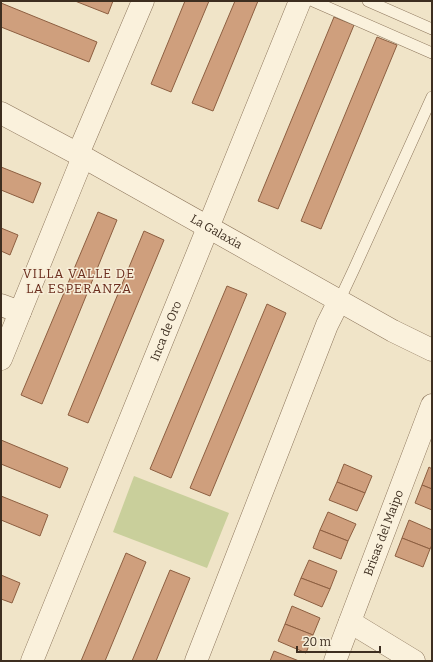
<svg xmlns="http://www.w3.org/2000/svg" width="433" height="662" font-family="Bitter,serif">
  <rect width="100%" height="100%" fill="#f0e4c8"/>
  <path fill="#c9cf9b" d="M 134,476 L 229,513 L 207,568 L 113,532 Z"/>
  <g fill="#cf9f7d" stroke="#8d5f41">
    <path d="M 75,1 L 113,1 L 108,14 Z"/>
    <path d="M 185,1 L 209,1 L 171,92 L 151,84 Z"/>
    <path d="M 235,1 L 258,1 L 213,111 L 192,103 Z"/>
    <path d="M 1,3 L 97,42 L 89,62 L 1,27 Z"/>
    <path d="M 334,17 L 354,25 L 278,209 L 258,201 Z"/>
    <path d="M 377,37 L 397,45 L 321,229 L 301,221 Z"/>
    <path d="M 1,167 L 41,183 L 33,203 L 1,190 Z"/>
    <path d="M 98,212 L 117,220 L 42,404 L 21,395 Z"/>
    <path d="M 1,228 L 18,235 L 10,255 L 1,251 Z"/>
    <path d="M 144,231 L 164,240 L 88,423 L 68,415 Z"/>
    <path d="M 227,286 L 247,294 L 171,478 L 150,469 Z"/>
    <path d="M 267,304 L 286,313 L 210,496 L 190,488 Z"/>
    <path d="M 1,440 L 68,468 L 60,488 L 1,464 Z"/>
    <path d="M 344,464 L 372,476 L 365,493 L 337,482 Z"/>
    <path d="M 429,467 L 432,469 L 432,489 L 422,485 Z"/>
    <path d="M 337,482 L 365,493 L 357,511 L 329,500 Z"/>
    <path d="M 422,485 L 432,489 L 432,510 L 415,503 Z"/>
    <path d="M 1,496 L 48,515 L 40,536 L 1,520 Z"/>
    <path d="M 328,512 L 356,524 L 348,541 L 320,530 Z"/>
    <path d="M 409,520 L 432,530 L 432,545 L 430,549 L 402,538 Z"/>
    <path d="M 320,530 L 348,541 L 341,559 L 313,548 Z"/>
    <path d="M 402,538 L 430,549 L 423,567 L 395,556 Z"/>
    <path d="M 126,553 L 146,562 L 105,661 L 81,661 Z"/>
    <path d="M 309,560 L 337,571 L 330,589 L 301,578 Z"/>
    <path d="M 170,570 L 190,578 L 156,661 L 132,661 Z"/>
    <path d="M 1,575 L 20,583 L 12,603 L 1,599 Z"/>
    <path d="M 301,578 L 330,589 L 322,607 L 294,595 Z"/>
    <path d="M 292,606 L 320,618 L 313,635 L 285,624 Z"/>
    <path d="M 285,624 L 313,635 L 306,653 L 278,641 Z"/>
    <path d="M 274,651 L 299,661 L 270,661 Z"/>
  </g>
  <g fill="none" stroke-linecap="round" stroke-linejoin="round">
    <g stroke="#8d765c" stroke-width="12">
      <g id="lane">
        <path d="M 313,1 L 432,53"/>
        <path d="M 368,1 L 432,29"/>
        <path d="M 339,301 L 354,269 L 432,97"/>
      </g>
    </g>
    <g stroke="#8d765c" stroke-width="23">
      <g id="street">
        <path id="s1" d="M 1,113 L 78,154 L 393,331 L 432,350"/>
        <path d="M 78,154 L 143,1"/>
        <path d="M 1,305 L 20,312"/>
        <path d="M 1,359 L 83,157"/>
        <path d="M 350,622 L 414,661"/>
        <path id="s2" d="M 32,661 L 300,1"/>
        <path d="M 196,661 L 327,325 L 339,301"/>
        <path id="s3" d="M 335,661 L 432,405"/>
      </g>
    </g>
    <use href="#lane" stroke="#faf1dc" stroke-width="11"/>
    <use href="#street" stroke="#faf1dc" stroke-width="22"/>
  </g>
  <g text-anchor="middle" stroke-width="3" stroke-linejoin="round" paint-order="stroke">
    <g font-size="12" fill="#3d2e20" stroke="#f7eed8">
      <text dy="4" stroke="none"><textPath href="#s1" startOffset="246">La Galaxia</textPath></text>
      <text dy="4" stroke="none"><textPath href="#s2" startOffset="356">Inca de Oro</textPath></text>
      <text dy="4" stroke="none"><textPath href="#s3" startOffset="137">Brisas del Maipo</textPath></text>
    </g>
    <g font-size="13" letter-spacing="1" fill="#6b2e1e" stroke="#f7eed8">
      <text x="79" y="278">VILLA VALLE DE<tspan x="79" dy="15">LA ESPERANZA</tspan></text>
    </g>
  </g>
  <rect width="433" height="662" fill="none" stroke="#3d2e20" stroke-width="4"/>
  <path d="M297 646v6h83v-6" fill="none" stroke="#3d2e20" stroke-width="2"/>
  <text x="303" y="646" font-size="12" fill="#3d2e20" stroke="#f7eed8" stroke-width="3" paint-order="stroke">20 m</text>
</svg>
